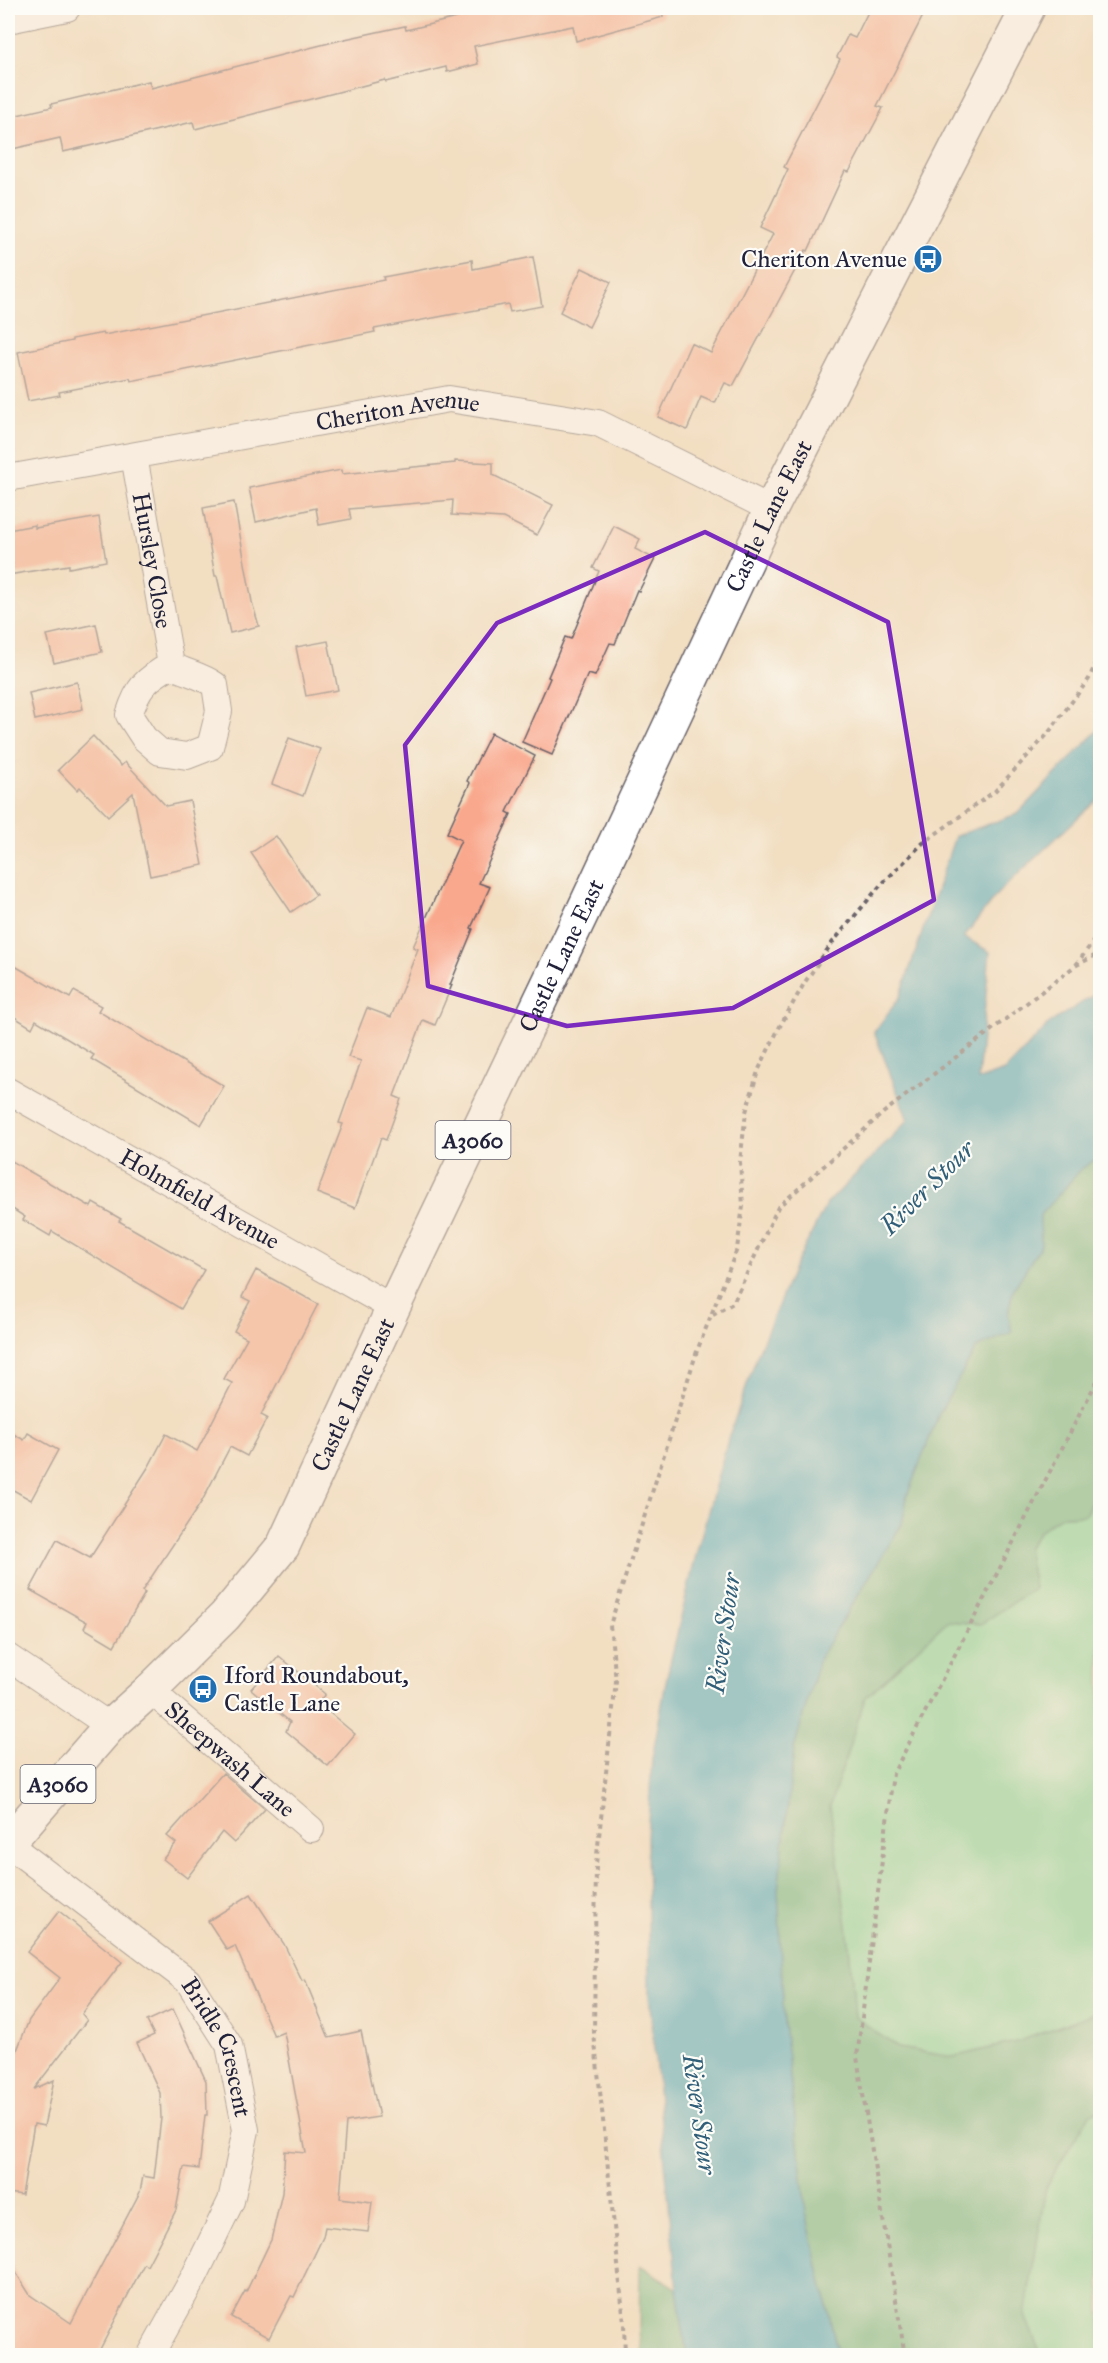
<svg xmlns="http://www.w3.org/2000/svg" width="1108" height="2363" font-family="'IM FELL Great Primer',serif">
  <rect width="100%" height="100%" fill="#fdfcf7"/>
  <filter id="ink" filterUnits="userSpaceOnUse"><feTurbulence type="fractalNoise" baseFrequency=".0167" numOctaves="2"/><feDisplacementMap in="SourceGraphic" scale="12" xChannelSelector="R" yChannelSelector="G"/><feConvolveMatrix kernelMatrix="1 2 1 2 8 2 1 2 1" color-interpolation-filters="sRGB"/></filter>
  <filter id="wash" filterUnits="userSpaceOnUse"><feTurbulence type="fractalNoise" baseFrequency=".008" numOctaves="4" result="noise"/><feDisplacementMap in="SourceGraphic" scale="24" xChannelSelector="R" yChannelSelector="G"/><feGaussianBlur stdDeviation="1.35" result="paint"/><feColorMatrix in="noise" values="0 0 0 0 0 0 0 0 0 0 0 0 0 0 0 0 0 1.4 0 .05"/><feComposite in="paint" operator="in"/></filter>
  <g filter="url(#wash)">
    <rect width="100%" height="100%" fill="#f2dfc2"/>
    <g fill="#7fd89d" stroke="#507d6c" stroke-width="1.5">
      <path d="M 1100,1486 L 1100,2011 L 1020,2041 L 953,2057 L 898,2048 L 855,2017 L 848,1933 L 829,1806 L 865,1698 L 947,1621 L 981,1624 L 1034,1588 L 1027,1549 L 1040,1530 L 1061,1516 L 1085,1515 Z"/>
      <path d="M 1100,2110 L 1100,2355 L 1041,2355 L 1025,2316 L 1046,2186 L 1090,2114 Z"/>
    </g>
    <g fill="#67b884" stroke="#446d60" stroke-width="1.5">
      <path d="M 1100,1156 L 1100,1486 L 1085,1515 L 1061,1516 L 1040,1530 L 1027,1548 L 1034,1588 L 981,1624 L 947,1621 L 865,1698 L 830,1806 L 848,1933 L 855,2017 L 898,2048 L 953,2057 L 1020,2041 L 1100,2011 L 1100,2110 L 1090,2114 L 1046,2186 L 1025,2316 L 1041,2355 L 838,2355 L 806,2213 L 784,2025 L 778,1890 L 794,1749 L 819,1658 L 902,1524 L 907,1496 L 938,1416 L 976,1348 L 1012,1332 L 1008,1314 L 1013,1290 L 1041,1245 L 1040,1216 L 1080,1170 Z"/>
      <path d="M 640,2265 L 677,2289 L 687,2355 L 642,2355 L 639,2332 Z"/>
    </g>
    <path fill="#44aac4" stroke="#336680" stroke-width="1.5" d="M 1100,728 L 1100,797 L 998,893 L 964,937 L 990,952 L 978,1080 L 1004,1071 L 1051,1022 L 1100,991 L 1100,1156 L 1080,1170 L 1040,1216 L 1041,1245 L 1013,1290 L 1008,1314 L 1012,1332 L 976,1348 L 938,1416 L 907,1496 L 902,1524 L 819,1658 L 794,1749 L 778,1890 L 784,2025 L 806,2213 L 838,2355 L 687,2355 L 677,2289 L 649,1996 L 647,1837 L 652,1759 L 667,1676 L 696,1555 L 729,1436 L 758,1353 L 794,1268 L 826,1205 L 908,1120 L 874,1032 L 900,997 L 955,836 L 1017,814 Z"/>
    <g id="blocks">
      <g fill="#f9a88d">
        <path d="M 498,8 L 662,8 L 663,17 L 576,41 L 573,26 L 474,46 L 478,64 L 447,72 L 446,67 L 386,82 L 385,80 L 195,129 L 193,122 L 63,152 L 60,138 L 8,150 L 8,117 L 52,107 L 51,104 L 149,81 L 151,88 L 345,39 L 405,26 L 406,30 Z"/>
        <path d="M 870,8 L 927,8 L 877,106 L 883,108 L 849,172 L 845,171 L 808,251 L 806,250 L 733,386 L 725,383 L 715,403 L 701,397 L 687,430 L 658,417 L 691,343 L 711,353 L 773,234 L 760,228 L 788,169 L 784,167 L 840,59 L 837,57 L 848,35 L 855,38 Z"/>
        <path d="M 533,257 L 542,306 L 510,312 L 508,304 L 449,315 L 374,329 L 375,332 L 131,381 L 130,378 L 59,392 L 60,395 L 28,401 L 18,352 L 72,341 L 72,339 L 103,333 L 104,335 L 384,280 L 383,277 L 415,271 L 472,260 L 473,269 Z"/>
        <path d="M 582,268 L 611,282 L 589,327 L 560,312 Z"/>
        <path d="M 455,461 L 493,463 L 493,475 L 553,505 L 537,535 L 503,518 L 452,515 L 453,500 L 349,509 L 351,519 L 319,525 L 316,508 L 256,522 L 249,488 L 341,470 L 342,474 L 455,463 Z"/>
        <path d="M 234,502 L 252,602 L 259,626 L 230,633 L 217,576 L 215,576 L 203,508 Z"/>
        <path d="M 99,517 L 106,561 L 69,568 L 69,565 L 8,575 L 8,530 L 35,525 L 35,528 Z"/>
        <path d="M 614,526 L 640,539 L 635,549 L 655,559 L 639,591 L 637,590 L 615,644 L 610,643 L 595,676 L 588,674 L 552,755 L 522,742 L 550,678 L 548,677 L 565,637 L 571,639 L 599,571 L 593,568 Z"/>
        <path d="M 96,624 L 102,652 L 54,663 L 47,635 Z"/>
        <path d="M 328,641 L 338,690 L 306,696 L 296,647 Z"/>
        <path d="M 77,682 L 83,709 L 35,720 L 29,693 Z"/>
        <path d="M 491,733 L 535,756 L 507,812 L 511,814 L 479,883 L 490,887 L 471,928 L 473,929 L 450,985 L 452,985 L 435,1025 L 423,1020 L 394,1096 L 401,1099 L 386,1140 L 381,1138 L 355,1208 L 317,1193 L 343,1124 L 339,1123 L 361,1061 L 348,1057 L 367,1008 L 391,1017 L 418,949 L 413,947 L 461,840 L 447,833 L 470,783 L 467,781 Z"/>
        <path d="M 93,736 L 121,766 L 125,762 L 166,806 L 190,801 L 203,865 L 150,876 L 133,793 L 108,816 L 80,787 L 77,790 L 58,770 Z"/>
        <path d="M 289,738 L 320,749 L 303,796 L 272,784 Z"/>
        <path d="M 276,836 L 316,895 L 291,912 L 251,853 Z"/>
        <path d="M 8,962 L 70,998 L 74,991 L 101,1006 L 98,1011 L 224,1086 L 201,1125 L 91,1059 L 94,1055 L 36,1020 L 32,1028 L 8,1013 Z"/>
        <path d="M 8,1159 L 91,1207 L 93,1203 L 121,1219 L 119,1221 L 204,1270 L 181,1309 L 52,1231 L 50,1236 L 23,1220 L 25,1217 L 8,1206 Z"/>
        <path d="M 256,1270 L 318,1304 L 261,1415 L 267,1418 L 247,1456 L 230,1447 L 202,1501 L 142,1591 L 145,1593 L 114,1646 L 84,1628 L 87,1622 L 30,1590 L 57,1540 L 90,1558 L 149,1466 L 166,1434 L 197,1451 L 232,1383 L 224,1379 L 247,1338 L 234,1331 L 250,1301 L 242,1297 Z"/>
        <path d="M 8,1431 L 24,1440 L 28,1433 L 58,1450 L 31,1500 L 8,1487 Z"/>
        <path d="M 279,1656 L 325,1694 L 318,1703 L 355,1734 L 328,1766 L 286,1731 L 290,1722 L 251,1689 Z"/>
        <path d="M 223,1773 L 265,1809 L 234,1843 L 222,1832 L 187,1878 L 163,1859 L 176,1843 L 167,1836 Z"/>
        <path d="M 251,1894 L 284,1944 L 302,1981 L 305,1980 L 329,2038 L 361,2031 L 379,2117 L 346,2122 L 340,2198 L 372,2202 L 368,2232 L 325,2227 L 323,2237 L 294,2297 L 291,2296 L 269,2338 L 231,2317 L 245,2291 L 246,2292 L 271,2240 L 282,2193 L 285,2151 L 306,2153 L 284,2032 L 274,2036 L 235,1946 L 227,1950 L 208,1921 Z"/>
        <path d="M 59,1911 L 122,1962 L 82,2014 L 87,2020 L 34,2089 L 54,2080 L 44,2126 L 34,2124 L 22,2195 L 8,2193 L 8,2073 L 29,2020 L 60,1978 L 27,1952 Z"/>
        <path d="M 173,2009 L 206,2081 L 207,2115 L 205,2115 L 199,2169 L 184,2167 L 176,2210 L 147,2266 L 144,2264 L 97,2355 L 8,2355 L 8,2260 L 30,2295 L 71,2323 L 140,2192 L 143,2176 L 154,2178 L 161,2118 L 160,2093 L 137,2043 L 154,2035 L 147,2021 Z"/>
      </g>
    </g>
  </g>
  <g filter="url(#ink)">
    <use href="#blocks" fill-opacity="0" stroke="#6b646a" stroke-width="1.5"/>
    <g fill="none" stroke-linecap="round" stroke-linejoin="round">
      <g stroke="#6b646a" stroke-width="28">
        <g id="minor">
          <path d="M 8,20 L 67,8"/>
          <path id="s1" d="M 134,456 L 171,665 C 186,673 201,675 215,685 L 219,711 L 210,747 L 187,756 L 160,752 L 144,738 L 129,715 C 138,687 146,679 171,665"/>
          <path id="s2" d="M 8,478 L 449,399 L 598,423 L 771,509"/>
          <path id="s3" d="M 8,1091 L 393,1308"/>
          <path d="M 8,1657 L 110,1726"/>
          <path id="s4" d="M 150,1690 L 311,1829"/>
          <path id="s5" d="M 8,1844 L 188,1981 L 229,2045 L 246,2130 L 231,2201 L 194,2277 L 150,2356"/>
        </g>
      </g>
      <g stroke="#6b646a" stroke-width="36">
        <g id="primary">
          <path id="s6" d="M 8,1843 L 110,1726 L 150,1690 L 225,1616 L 283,1546 L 393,1308 L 583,911 L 771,509 L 1028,8"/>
        </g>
      </g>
      <g stroke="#6b646a" stroke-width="4" stroke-dasharray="4.5 4.5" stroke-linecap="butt">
        <path d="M 1076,965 L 1100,932"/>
        <path d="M 713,1315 L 733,1303 L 778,1207 L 883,1113 L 1075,966 L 1100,953"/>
        <path d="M 625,2356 L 624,2323 L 594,2033 L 596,1864 L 616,1681 L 610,1625 L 697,1351 L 737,1249 L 743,1206 L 740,1162 L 746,1112 L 758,1071 L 779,1028 L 805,982 L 832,943 L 879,887 L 923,843 L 995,791 L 1046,736 L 1089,679 L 1100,653"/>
        <path d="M 905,2356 L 857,2057 L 893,1774 L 1100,1375"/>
      </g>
      <use href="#minor" stroke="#fff" stroke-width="26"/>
      <use href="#primary" stroke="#fff" stroke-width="33"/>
    </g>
  </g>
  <path d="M0 0H1108V2363H0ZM 705,532 L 888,622 L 934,900 L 733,1008 L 567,1026 L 428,986 L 405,745 L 497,623 Z" fill="#f2dfc2" fill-opacity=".55" fill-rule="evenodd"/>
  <path fill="none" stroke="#7b2cbf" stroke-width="4.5" stroke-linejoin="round" d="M 705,532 L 888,622 L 934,900 L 733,1008 L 567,1026 L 428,986 L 405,745 L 497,623 Z"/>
  <defs>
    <g id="bus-disc" transform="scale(1.5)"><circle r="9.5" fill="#1f6fb2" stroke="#fdfcf7"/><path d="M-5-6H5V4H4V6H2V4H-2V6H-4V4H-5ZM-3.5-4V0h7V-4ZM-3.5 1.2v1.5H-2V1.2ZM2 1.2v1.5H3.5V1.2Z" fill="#fff"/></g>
  </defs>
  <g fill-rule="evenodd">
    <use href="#bus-disc" x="928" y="259"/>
    <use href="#bus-disc" x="203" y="1689"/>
  </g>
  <g text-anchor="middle" stroke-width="4.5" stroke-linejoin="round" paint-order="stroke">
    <g fill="#fdfcf7" stroke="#646373" stroke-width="1.5">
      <rect x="435.5" y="1121" width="75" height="38" rx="4.5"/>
      <rect x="20.5" y="1765" width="75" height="38" rx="4.5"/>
    </g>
    <g font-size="22" font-weight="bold" fill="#22223b">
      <text x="473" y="1148">A3060</text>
      <text x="58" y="1792">A3060</text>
    </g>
    <g font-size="24" fill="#22223b" stroke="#fdfcf7" text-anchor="end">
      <text x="907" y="267">Cheriton Avenue</text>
      <text x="224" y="1683" text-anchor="start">Iford Roundabout,<tspan x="224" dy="28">Castle Lane</tspan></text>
    </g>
    <g font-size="24" fill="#22223b" stroke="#fdfcf7">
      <text dy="8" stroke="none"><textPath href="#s2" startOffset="396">Cheriton Avenue</textPath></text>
      <text dy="8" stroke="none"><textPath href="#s6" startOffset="1544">Castle Lane East</textPath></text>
      <text dy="8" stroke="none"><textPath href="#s1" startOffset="106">Hursley Close</textPath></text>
      <text dy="8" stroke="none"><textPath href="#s6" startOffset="1058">Castle Lane East</textPath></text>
      <text dy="8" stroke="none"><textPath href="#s3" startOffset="220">Holmfield Avenue</textPath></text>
      <text dy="8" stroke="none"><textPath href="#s6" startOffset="572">Castle Lane East</textPath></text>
      <text dy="8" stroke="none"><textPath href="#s4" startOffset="106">Sheepwash Lane</textPath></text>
      <text dy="8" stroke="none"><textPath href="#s5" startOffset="300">Bridle Crescent</textPath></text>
    </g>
    <g font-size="26" font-style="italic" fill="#315f79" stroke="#fdfcf7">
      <text transform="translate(927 1187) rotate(-45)" y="9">River Stour</text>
      <text transform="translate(723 1633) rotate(-82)" y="9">River Stour</text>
      <text transform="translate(700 2114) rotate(82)" y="9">River Stour</text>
    </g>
  </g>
  <rect width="1108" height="2363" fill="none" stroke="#fdfcf7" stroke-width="30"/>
</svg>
